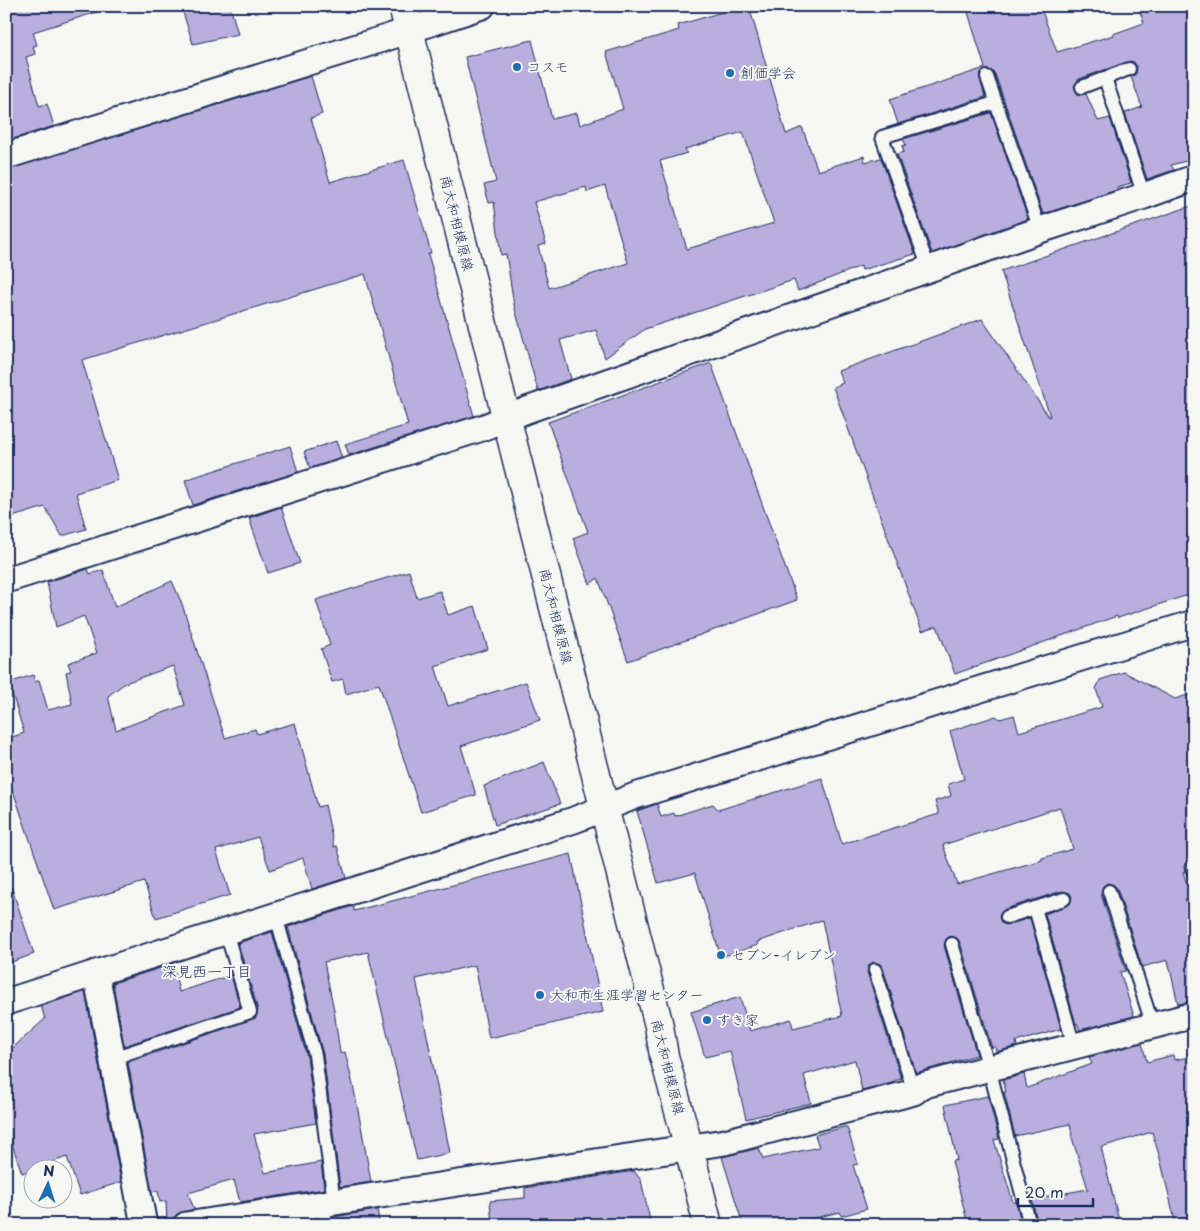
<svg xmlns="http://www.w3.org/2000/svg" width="1200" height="1231" font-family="'Playpen Sans','Klee One',sans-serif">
  <rect width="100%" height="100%" fill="#f6f6f2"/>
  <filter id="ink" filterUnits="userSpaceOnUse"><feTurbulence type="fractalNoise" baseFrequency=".02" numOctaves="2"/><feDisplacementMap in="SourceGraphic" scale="10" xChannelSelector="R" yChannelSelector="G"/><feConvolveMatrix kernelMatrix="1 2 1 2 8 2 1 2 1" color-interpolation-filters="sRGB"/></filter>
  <g filter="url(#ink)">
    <g fill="#baaede" stroke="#1b2f5e" fill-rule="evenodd">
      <path d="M 6,6 L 99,6 L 100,11 L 33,32 L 37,45 L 33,46 L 35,54 L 26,57 L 39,106 L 47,104 L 54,126 L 6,141 Z"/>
      <path d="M 181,6 L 230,6 L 238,34 L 193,44 Z"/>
      <path d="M 743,6 L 749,6 L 786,134 L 802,127 L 818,171 L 864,156 L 865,162 L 881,158 L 915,254 L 862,270 L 861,266 L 798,291 L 794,280 L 645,329 L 605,358 L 596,330 L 560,340 L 571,379 L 538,391 L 514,305 L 506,254 L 501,255 L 494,202 L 489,203 L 484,185 L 496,182 L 465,57 L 532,40 L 552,119 L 577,113 L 580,125 L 623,109 L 606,52 L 679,30 L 678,25 ZM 743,132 L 774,223 L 687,249 L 660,161 L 687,153 L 685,149 ZM 605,186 L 628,263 L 549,288 L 538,246 L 546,244 L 534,202 L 586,187 L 587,192 Z"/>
      <path d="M 966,6 L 1040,6 L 1057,52 L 1114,35 L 1113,34 L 1144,23 L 1138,6 L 1194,6 L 1194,159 L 1171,165 L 1174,170 L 1147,179 L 1125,113 L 1142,107 L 1131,77 L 1136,74 L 1137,67 L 1134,62 L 1130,61 L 1079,79 L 1074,86 L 1077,94 L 1081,95 L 1086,94 L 1098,121 L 1110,118 L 1131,183 L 1117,187 L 1117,190 L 1043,214 L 995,74 L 992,71 L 984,70 L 979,75 L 985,97 L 898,124 L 890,99 L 985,68 Z"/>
      <path d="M 311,76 L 322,114 L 311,118 L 330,182 L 404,160 L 431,253 L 428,254 L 474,416 L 349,455 L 345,444 L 408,425 L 365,274 L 82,360 L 118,480 L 76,493 L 86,529 L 62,536 L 45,507 L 6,519 L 6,170 Z"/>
      <path d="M 991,113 L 1028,219 L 932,253 L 897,154 L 904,152 L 902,146 L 906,145 L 903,139 Z"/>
      <path d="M 1194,205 L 1194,593 L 1118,618 L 1117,616 L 955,674 L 937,626 L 922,631 L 833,387 L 843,383 L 838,371 L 982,319 L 1049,417 L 1050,416 L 1001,271 Z"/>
      <path d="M 711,363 L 797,600 L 628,661 L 598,578 L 590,584 L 573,538 L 588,532 L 548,422 Z"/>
      <path d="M 336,441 L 342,458 L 310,468 L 304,452 Z"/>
      <path d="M 290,446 L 298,472 L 193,505 L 185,480 Z"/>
      <path d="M 281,507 L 300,563 L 268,573 L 249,518 Z"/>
      <path d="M 88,569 L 90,574 L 103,570 L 115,607 L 172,581 L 182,604 L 225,738 L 255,729 L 257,734 L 295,723 L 318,807 L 325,805 L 334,847 L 337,846 L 346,878 L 312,889 L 303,858 L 270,870 L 258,837 L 216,850 L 230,895 L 156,918 L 144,882 L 54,910 L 10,782 L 6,783 L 6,739 L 24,733 L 9,683 L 33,675 L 35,682 L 39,680 L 48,710 L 72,704 L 66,672 L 71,671 L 68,663 L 97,653 L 84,616 L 56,627 L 47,582 ZM 173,666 L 185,705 L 116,730 L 108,696 L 125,683 Z"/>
      <path d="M 409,571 L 417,598 L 440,591 L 448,615 L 475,606 L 488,649 L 435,666 L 448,706 L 526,682 L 540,720 L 461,746 L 476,795 L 421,812 L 379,684 L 346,694 L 343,679 L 332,682 L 321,649 L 330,645 L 316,600 Z"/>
      <path d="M 1124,672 L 1175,699 L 1194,693 L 1194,859 L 1186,862 L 1184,866 L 1185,872 L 1183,872 L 1191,896 L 1185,899 L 1194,927 L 1194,1001 L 1178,1004 L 1168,960 L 1142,967 L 1117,888 L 1114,885 L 1107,883 L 1103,886 L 1101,894 L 1126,971 L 1120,972 L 1134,1016 L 1080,1030 L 1077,1023 L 1076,1024 L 1045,914 L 1070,904 L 1072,897 L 1070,893 L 1062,891 L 1005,909 L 999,916 L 1001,923 L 1006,925 L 1030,918 L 1061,1029 L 1016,1042 L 1017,1046 L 996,1052 L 995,1046 L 992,1048 L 960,942 L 957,938 L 950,936 L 946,939 L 944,946 L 977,1055 L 916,1073 L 883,968 L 880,964 L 873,962 L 869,965 L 867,972 L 901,1079 L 894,1081 L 895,1082 L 862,1091 L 855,1060 L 804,1075 L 811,1103 L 746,1119 L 730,1051 L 705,1057 L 691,1012 L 740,997 L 750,1031 L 791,1019 L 793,1028 L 842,1016 L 822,920 L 757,942 L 758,945 L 721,957 L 695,873 L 658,883 L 637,811 L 657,804 L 661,817 L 674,813 L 675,816 L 713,804 L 718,810 L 822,778 L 842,844 L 939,814 L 935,801 L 951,796 L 948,784 L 964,779 L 950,731 L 996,716 L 1000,719 L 1014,715 L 1019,732 L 1102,707 L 1096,689 L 1100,680 ZM 1060,807 L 1073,849 L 1042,858 L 1042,860 L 957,884 L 943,845 Z"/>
      <path d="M 544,762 L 560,804 L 495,825 L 484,786 Z"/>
      <path d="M 571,854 L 603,1012 L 489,1038 L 475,965 L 416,979 L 450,1153 L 417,1160 L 368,952 L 324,962 L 334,1010 L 340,1053 L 345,1052 L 353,1085 L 362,1131 L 371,1182 L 340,1187 L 323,1054 L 288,927 L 353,906 L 354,911 Z"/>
      <path d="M 10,883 L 34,954 L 6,964 L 6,884 Z"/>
      <path d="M 272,932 L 307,1057 L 316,1123 L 254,1134 L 265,1173 L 321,1162 L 324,1189 L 240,1202 L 234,1180 L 188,1193 L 194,1209 L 177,1214 L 173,1219 L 172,1225 L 167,1225 L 166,1201 L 160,1202 L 158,1191 L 152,1192 L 128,1062 L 256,1018 L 258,1010 L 238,943 Z"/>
      <path d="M 173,964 L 179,992 L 231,975 L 240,1007 L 124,1046 L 113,983 Z"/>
      <path d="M 84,992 L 85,992 L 121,1182 L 80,1195 L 67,1157 L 22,1173 L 6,1127 L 6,1054 L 45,1019 L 41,1006 Z"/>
      <path d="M 1142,1043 L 1147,1062 L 1173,1055 L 1174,1060 L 1194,1056 L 1194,1221 L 1176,1225 L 1160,1158 L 1152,1132 L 1101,1147 L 1120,1225 L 1097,1225 L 1095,1219 L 1063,1225 L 1038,1225 L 1032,1199 L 1088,1189 L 1073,1141 L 1070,1124 L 1015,1136 L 1004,1092 L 1006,1092 L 1003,1080 L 1024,1074 L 1027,1088 L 1092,1064 L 1089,1057 Z"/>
      <path d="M 988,1096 L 999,1139 L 994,1140 L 1013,1202 L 1016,1202 L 1022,1225 L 968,1225 L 952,1161 L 957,1160 L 945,1105 Z"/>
      <path d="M 844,1127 L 847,1127 L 858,1164 L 853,1165 L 867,1209 L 841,1216 L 840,1212 L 785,1225 L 743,1225 L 722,1157 L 759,1148 L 763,1159 L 819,1147 L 815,1135 Z"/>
      <path d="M 634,1171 L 641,1180 L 651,1225 L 492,1225 L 490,1201 L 525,1198 L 525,1188 Z"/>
      <path d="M 377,1210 L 380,1225 L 334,1225 L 333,1217 Z"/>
      <path d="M 317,1219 L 318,1225 L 282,1225 Z"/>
    </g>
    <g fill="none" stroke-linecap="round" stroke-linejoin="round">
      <g stroke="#1b2f5e" stroke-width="16">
        <g id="lane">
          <path d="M 987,77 L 1040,230"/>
          <path d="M 1105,78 L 1144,196"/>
          <path d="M 1082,87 L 1129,69"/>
          <path d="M 929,269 L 882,137 L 995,103"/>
          <path d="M 1194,867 L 1192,867 L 1194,873"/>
          <path d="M 1109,891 L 1153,1026"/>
          <path d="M 1035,908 L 1074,1046"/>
          <path d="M 276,916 L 315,1055 L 334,1202"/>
          <path d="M 1007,917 L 1064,899"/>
          <path d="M 952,944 L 989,1068 L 1030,1225"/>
          <path d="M 875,970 L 914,1092"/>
          <path d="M 113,1058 L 250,1012 L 226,932"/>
          <path d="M 323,1204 L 326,1225"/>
        </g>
      </g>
      <g stroke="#1b2f5e" stroke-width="29">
        <g id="street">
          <path d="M 6,156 L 386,38 L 482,6"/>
          <path d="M 6,580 L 482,428 L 527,410 L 1040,230 L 1144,196 L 1194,178"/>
          <path d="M 96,973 L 144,1225"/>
          <path d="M 6,1002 L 574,820 L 635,796 L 1194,623"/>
          <path d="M 186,1225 L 725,1142 L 914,1092 L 921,1086 L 1194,1015"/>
        </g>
      </g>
      <g stroke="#1b2f5e" stroke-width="31">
        <path id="secondary" d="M 403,6 L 659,1026 L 664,1056 L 689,1148 L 708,1225"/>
      </g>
      <use href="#lane" stroke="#f6f6f2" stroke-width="12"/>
      <use href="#street" stroke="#f6f6f2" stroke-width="25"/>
      <use href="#secondary" stroke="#f6f6f2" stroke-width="28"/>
    </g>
  </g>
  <g fill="#1f6fb2" stroke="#f6f6f2" stroke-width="2">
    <circle cx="517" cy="67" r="5"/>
    <circle cx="730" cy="73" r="5"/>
    <circle cx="721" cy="955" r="5"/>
    <circle cx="540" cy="995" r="5"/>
    <circle cx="707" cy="1020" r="5"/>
  </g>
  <g text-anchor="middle" stroke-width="4" stroke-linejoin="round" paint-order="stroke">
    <g font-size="14" fill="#1b2f5e" stroke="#f6f6f2" text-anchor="start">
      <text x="527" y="72">コスモ</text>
      <text x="740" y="78">創価学会</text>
      <text x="731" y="960">セブン-イレブン</text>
      <text x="550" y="1000">大和市生涯学習センター</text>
      <text x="717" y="1025">すき家</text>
    </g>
    <g font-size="14" fill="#1b2f5e" stroke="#f6f6f2">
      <text transform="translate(457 223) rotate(76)" y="5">南大和相模原線</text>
      <text transform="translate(556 616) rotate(76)" y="5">南大和相模原線</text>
      <text transform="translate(668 1067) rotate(76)" y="5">南大和相模原線</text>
    </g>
    <g font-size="15" fill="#1b2f5e" stroke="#f6f6f2">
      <text x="207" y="977">深見西一丁目</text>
    </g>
  </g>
  <rect width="1200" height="1231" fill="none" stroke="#f6f6f2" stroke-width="25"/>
  <rect x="12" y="12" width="1175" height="1206" fill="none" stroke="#1b2f5e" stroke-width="2" filter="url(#ink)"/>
  <g transform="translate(48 1184) rotate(4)"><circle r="24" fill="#f6f6f2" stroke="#9ea6b7"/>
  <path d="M0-4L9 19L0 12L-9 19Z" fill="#1f6fb2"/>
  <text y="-8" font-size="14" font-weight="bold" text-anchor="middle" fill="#1b2f5e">N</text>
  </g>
  <path d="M1018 1198v8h75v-8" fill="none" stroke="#1b2f5e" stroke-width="2.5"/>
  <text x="1025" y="1198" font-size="15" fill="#1b2f5e" stroke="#f6f6f2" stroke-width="4" paint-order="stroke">20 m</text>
</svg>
